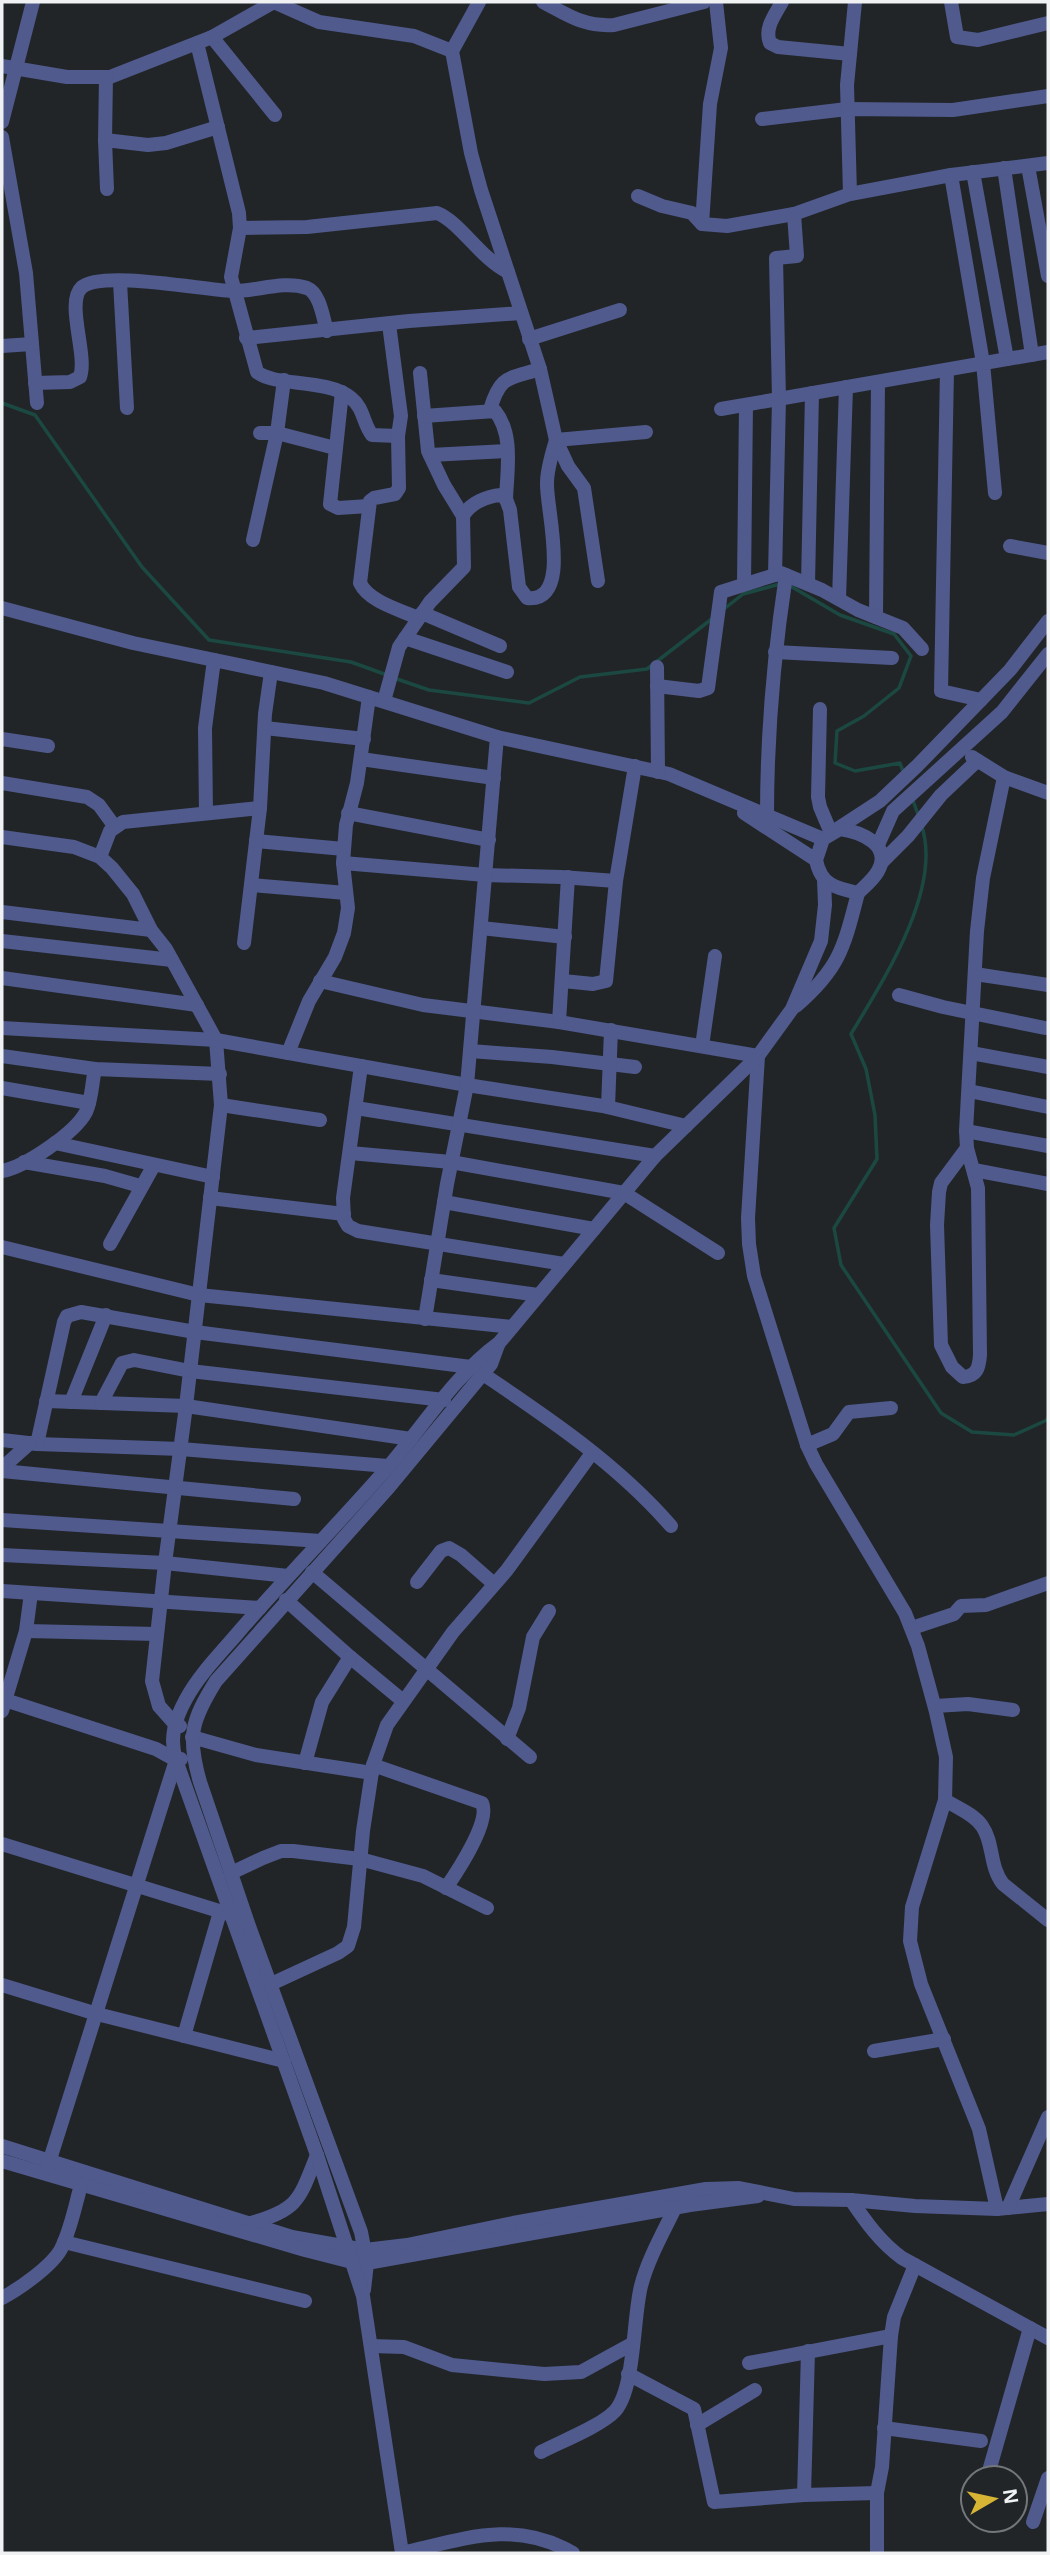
<svg xmlns="http://www.w3.org/2000/svg" width="1050" height="2555" font-family="'Noto Sans',sans-serif">
  <rect width="100%" height="100%" fill="#212528"/>
  <g fill="none" stroke-linecap="round" stroke-linejoin="round">
    <g stroke="#1c4842" stroke-width="3.5">
      <path d="M 2,403 L 35,415 L 142,567 L 209,640 L 351,662 L 387,675"/>
      <path d="M 787,584 L 840,615 L 894,634 L 911,656 L 899,688 L 864,716 L 837,731 L 835,763 L 855,771 L 900,763 L 904,774"/>
      <path d="M 724,609 L 743,594 L 780,584"/>
      <path d="M 394,678 L 429,690 L 529,703 L 580,677 L 647,669 L 713,618"/>
      <path d="M 912,798 L 919,817"/>
      <path d="M 921,824 C 944,887 883,981 851,1034 L 866,1069 L 875,1115 L 877,1159 L 834,1228 L 841,1265 L 941,1413 L 972,1432 L 1014,1435 L 1047,1420 L 1048,1417"/>
    </g>
    <g stroke="#505a8d" stroke-width="14">
      <path d="M 274,2 L 319,22 L 414,36 L 452,51"/>
      <path d="M 479,2 L 452,51 L 471,153 L 481,190 L 540,369 L 556,440 L 568,466 L 584,488 L 598,581"/>
      <path d="M 543,2 C 568,15 584,27 614,25 L 704,2"/>
      <path d="M 782,2 C 775,15 764,28 770,43 L 778,47 L 850,54"/>
      <path d="M 951,2 L 957,37 L 978,40 L 1048,23"/>
      <path d="M 212,37 L 275,115"/>
      <path d="M 197,43 L 239,213 L 240,228 L 231,277 L 257,372 C 275,387 326,378 351,398 C 364,408 363,424 372,435 L 398,436"/>
      <path d="M 2,66 L 67,77 L 110,77 L 212,37 L 274,2"/>
      <path d="M 106,77 L 105,140 L 107,189"/>
      <path d="M 762,119 L 847,109 L 953,110 L 1048,96"/>
      <path d="M 2,122 L 33,2"/>
      <path d="M 2,137 L 26,273 L 37,403"/>
      <path d="M 105,140 L 148,145 L 166,143 L 218,127"/>
      <path d="M 1028,166 L 1048,276"/>
      <path d="M 1004,168 L 1032,355"/>
      <path d="M 973,172 L 1007,359"/>
      <path d="M 951,175 L 983,363 L 995,493"/>
      <path d="M 850,194 L 847,85 L 855,2"/>
      <path d="M 638,196 L 662,206 L 692,213 L 702,224 L 727,226 L 794,214 L 850,194 L 951,175 L 1048,163"/>
      <path d="M 702,224 L 710,104 L 721,48 L 716,2"/>
      <path d="M 240,228 L 307,227 L 437,213 C 460,222 480,258 508,272"/>
      <path d="M 120,282 L 127,408"/>
      <path d="M 389,324 L 401,416 L 398,436 L 399,488 L 395,494 L 374,498 L 370,501 L 360,583 C 369,602 401,610 418,618"/>
      <path d="M 246,338 L 409,321 L 521,313"/>
      <path d="M 529,339 L 620,310"/>
      <path d="M 2,346 L 32,344"/>
      <path d="M 947,370 L 941,691 L 981,700"/>
      <path d="M 420,373 L 428,451 L 444,485 L 463,516"/>
      <path d="M 35,383 L 70,382 L 80,377 C 88,355 65,302 82,287 C 103,270 203,290 232,291 C 255,292 283,280 307,288 C 320,293 323,318 327,331"/>
      <path d="M 342,392 L 330,504 L 338,508 L 369,506"/>
      <path d="M 721,409 L 1048,352"/>
      <path d="M 490,410 C 500,375 508,379 540,369"/>
      <path d="M 424,416 L 495,411 C 514,434 507,471 506,499"/>
      <path d="M 260,433 L 277,433 L 335,448"/>
      <path d="M 430,455 L 507,451"/>
      <path d="M 253,540 L 277,433 L 284,380"/>
      <path d="M 1010,546 L 1048,553"/>
      <path d="M 775,575 L 779,399 L 776,258 L 797,256 L 794,214"/>
      <path d="M 744,584 L 746,405"/>
      <path d="M 808,584 L 812,393"/>
      <path d="M 839,599 L 846,387"/>
      <path d="M 2,608 L 133,643 L 324,683 L 497,737 L 669,774 L 823,839"/>
      <path d="M 422,613 L 500,646"/>
      <path d="M 876,617 L 878,382"/>
      <path d="M 405,638 L 507,672"/>
      <path d="M 775,652 L 892,658"/>
      <path d="M 657,667 L 658,772"/>
      <path d="M 657,686 L 699,691 L 708,688 L 721,592 L 781,573 L 822,590 L 858,610 L 903,628 L 922,649"/>
      <path d="M 384,701 L 399,647 L 430,602 L 464,567 L 463,516 C 470,503 487,496 501,495 L 506,499 L 510,510 L 519,587 L 527,598 C 573,603 546,510 547,483 C 547,469 552,454 556,440 L 646,432"/>
      <path d="M 820,709 L 818,797 L 820,807 L 831,833 L 880,801 L 917,766 L 1010,670 L 1048,621"/>
      <path d="M 265,728 L 364,739"/>
      <path d="M 2,739 L 48,746"/>
      <path d="M 972,757 L 1004,777 L 1048,793"/>
      <path d="M 361,759 L 494,778"/>
      <path d="M 2,783 L 87,797 L 99,805 L 115,827"/>
      <path d="M 206,813 L 205,728 L 214,660"/>
      <path d="M 348,813 L 489,840"/>
      <path d="M 744,813 L 816,860 C 821,885 835,888 858,893 C 865,886 873,880 878,871 C 893,845 861,832 840,829 L 823,839 L 816,860"/>
      <path d="M 767,815 C 767,735 774,654 786,575"/>
      <path d="M 2,837 L 74,847 L 100,857 L 112,868 L 133,894 L 151,930 L 166,949 L 216,1040 L 221,1105 L 186,1406 L 165,1563 L 152,1681 L 159,1706 L 175,1724 L 180,1726"/>
      <path d="M 256,841 L 344,849"/>
      <path d="M 878,845 L 893,811 L 1002,712 L 1048,654"/>
      <path d="M 100,857 L 110,831 L 123,822 L 260,808"/>
      <path d="M 882,862 L 908,836 L 941,795 L 977,761"/>
      <path d="M 343,863 L 485,875 L 561,877 L 616,881"/>
      <path d="M 251,885 L 346,893"/>
      <path d="M 2,912 L 151,930"/>
      <path d="M 481,928 L 565,937"/>
      <path d="M 2,941 L 172,960"/>
      <path d="M 244,943 L 260,808 L 265,714 L 271,672"/>
      <path d="M 975,974 L 1048,985"/>
      <path d="M 2,978 L 197,1005"/>
      <path d="M 320,981 L 423,1005 L 559,1022 L 758,1056 L 748,1218 L 749,1244 L 754,1276 L 807,1445 L 816,1464 L 905,1613 L 918,1646 L 936,1712 L 946,1757 L 945,1800 L 912,1907 L 910,1941 L 921,1984 L 979,2129 L 997,2209"/>
      <path d="M 563,981 L 593,984 L 606,981 L 616,881 L 635,766"/>
      <path d="M 899,995 L 943,1007 L 1045,1028"/>
      <path d="M 796,1006 C 840,968 844,947 858,893"/>
      <path d="M 559,1022 L 568,877"/>
      <path d="M 2,1028 L 216,1040 L 467,1085 L 603,1106 L 686,1126"/>
      <path d="M 702,1046 L 715,956"/>
      <path d="M 470,1051 L 552,1057 L 635,1067"/>
      <path d="M 288,1053 L 309,1001 L 335,957 L 344,933 L 348,908 L 343,863 L 346,825 L 357,783 L 369,697"/>
      <path d="M 971,1053 L 1048,1067"/>
      <path d="M 2,1056 L 95,1069 L 220,1074"/>
      <path d="M 361,1066 L 343,1198 L 344,1219 L 348,1226 L 358,1231 L 564,1264"/>
      <path d="M 2,1088 L 89,1103"/>
      <path d="M 969,1091 L 1048,1107"/>
      <path d="M 221,1105 L 320,1120"/>
      <path d="M 608,1107 L 611,1030"/>
      <path d="M 356,1108 L 655,1156"/>
      <path d="M 966,1131 L 1048,1146"/>
      <path d="M 55,1143 L 213,1177"/>
      <path d="M 967,1148 L 941,1183 L 939,1192 L 937,1225 L 941,1345 L 952,1367 L 963,1377 C 977,1376 979,1368 980,1355 L 978,1188 L 967,1148 L 966,1131 L 977,931 L 983,878 L 1004,777"/>
      <path d="M 350,1153 L 451,1162 L 624,1193 L 718,1253"/>
      <path d="M 24,1162 L 105,1176 L 140,1186"/>
      <path d="M 974,1170 L 1048,1184"/>
      <path d="M 2,1171 C 25,1167 75,1133 86,1112 C 92,1099 92,1082 95,1069"/>
      <path d="M 210,1198 L 344,1214"/>
      <path d="M 444,1202 L 594,1229"/>
      <path d="M 110,1244 L 154,1165"/>
      <path d="M 2,1247 L 199,1295 L 512,1327"/>
      <path d="M 431,1280 L 538,1295"/>
      <path d="M 425,1319 L 447,1184 L 467,1085 L 497,737"/>
      <path d="M 483,1374 C 550,1419 618,1465 671,1526"/>
      <path d="M 46,1401 L 186,1406 L 411,1439"/>
      <path d="M 71,1402 L 106,1315"/>
      <path d="M 101,1403 L 122,1363 L 134,1360 L 190,1371 L 444,1400"/>
      <path d="M 2,1440 L 37,1444 L 181,1449 L 388,1466"/>
      <path d="M 37,1444 L 64,1322 L 67,1316 L 81,1312 L 195,1332 L 471,1367"/>
      <path d="M 807,1445 L 833,1434 L 849,1412 L 891,1408"/>
      <path d="M 2,1468 L 30,1443"/>
      <path d="M 2,1471 L 294,1499"/>
      <path d="M 2,1520 L 321,1541"/>
      <path d="M 2,1555 L 165,1563 L 288,1576"/>
      <path d="M 312,1572 L 530,1757"/>
      <path d="M 417,1582 L 441,1551 L 449,1548 L 461,1555 L 494,1584"/>
      <path d="M 2,1591 L 260,1608"/>
      <path d="M 286,1600 L 350,1657 L 403,1701"/>
      <path d="M 912,1628 L 954,1614 L 961,1606 L 986,1605 L 1048,1583"/>
      <path d="M 26,1631 L 157,1634"/>
      <path d="M 2,1699 L 156,1749 L 176,1760 L 181,1759"/>
      <path d="M 935,1706 L 968,1704 L 1013,1710"/>
      <path d="M 2,1711 L 26,1631 L 31,1593"/>
      <path d="M 192,1737 L 256,1755 L 372,1773"/>
      <path d="M 507,1739 L 519,1708 L 533,1637 L 549,1611"/>
      <path d="M 305,1763 L 322,1702 L 350,1657"/>
      <path d="M 373,1765 L 482,1803 C 491,1821 457,1872 446,1888"/>
      <path d="M 945,1800 C 957,1808 974,1814 982,1826 C 994,1843 989,1866 1003,1884 L 1048,1920"/>
      <path d="M 2,1844 L 232,1915"/>
      <path d="M 231,1873 L 263,1858 L 281,1851 L 293,1851 L 360,1859 L 423,1876 L 487,1908"/>
      <path d="M 271,1984 L 338,1953 L 348,1946 L 354,1927 L 363,1831 L 373,1765 L 387,1725 L 453,1632 L 507,1570 L 592,1453"/>
      <path d="M 2,1985 L 97,2014 L 284,2061"/>
      <path d="M 184,2036 L 220,1912"/>
      <path d="M 874,2051 L 944,2039"/>
      <path d="M 2,2146 L 292,2237 L 365,2250 L 407,2245 L 513,2223 L 706,2189 L 739,2188 L 794,2199 L 851,2200 L 915,2206 L 997,2209 L 1048,2204"/>
      <path d="M 2,2161 L 305,2250 L 352,2262 L 367,2263 L 690,2205 L 758,2196"/>
      <path d="M 47,2169 L 176,1760"/>
      <path d="M 851,2200 C 866,2222 880,2242 902,2258 L 1048,2338"/>
      <path d="M 1008,2208 L 1048,2117"/>
      <path d="M 251,2223 C 299,2209 299,2200 317,2155"/>
      <path d="M 64,2242 L 305,2301"/>
      <path d="M 364,2290 L 367,2263 L 361,2232 L 250,1929 L 200,1782 C 187,1737 191,1721 216,1681 L 389,1487 L 491,1364 L 498,1345"/>
      <path d="M 2,2298 C 19,2289 52,2266 61,2249 C 71,2229 75,2206 81,2185"/>
      <path d="M 371,2346 L 404,2347 L 452,2365 L 544,2374 L 581,2372 L 632,2344"/>
      <path d="M 808,2351 L 804,2495 L 877,2493"/>
      <path d="M 749,2363 L 891,2336"/>
      <path d="M 628,2374 L 694,2409 L 714,2502 L 804,2495"/>
      <path d="M 697,2425 L 755,2390"/>
      <path d="M 884,2428 L 981,2441"/>
      <path d="M 541,2452 C 560,2442 601,2426 615,2411 C 635,2389 633,2317 641,2286 C 648,2259 663,2233 675,2208"/>
      <path d="M 987,2478 L 1030,2328"/>
      <path d="M 1033,2522 L 1048,2478"/>
      <path d="M 402,2553 L 363,2296 L 317,2155 L 176,1760 C 169,1738 175,1719 186,1699 C 200,1673 223,1651 242,1628 C 290,1573 341,1521 389,1466 C 424,1425 455,1375 499,1343 L 655,1156 L 758,1056 L 792,1009 L 821,941 L 825,905 L 824,880"/>
      <path d="M 402,2553 C 464,2539 514,2519 573,2553"/>
      <path d="M 877,2553 L 877,2493 L 882,2467 L 891,2336 L 894,2317 L 915,2265"/>
    </g>
  </g>
  <rect width="1050" height="2555" fill="none" stroke="#eff1f3" stroke-width="7"/>
  <g transform="translate(994 2499) rotate(81)"><circle r="33" fill="#212528" stroke="#737779" stroke-width="2"/>
  <path d="M0-5L12 26L0 18L-12 26Z" fill="#d7b434"/>
  <text y="-10" font-size="19" font-weight="bold" text-anchor="middle" fill="#eff1f3">N</text>
  </g>
</svg>
